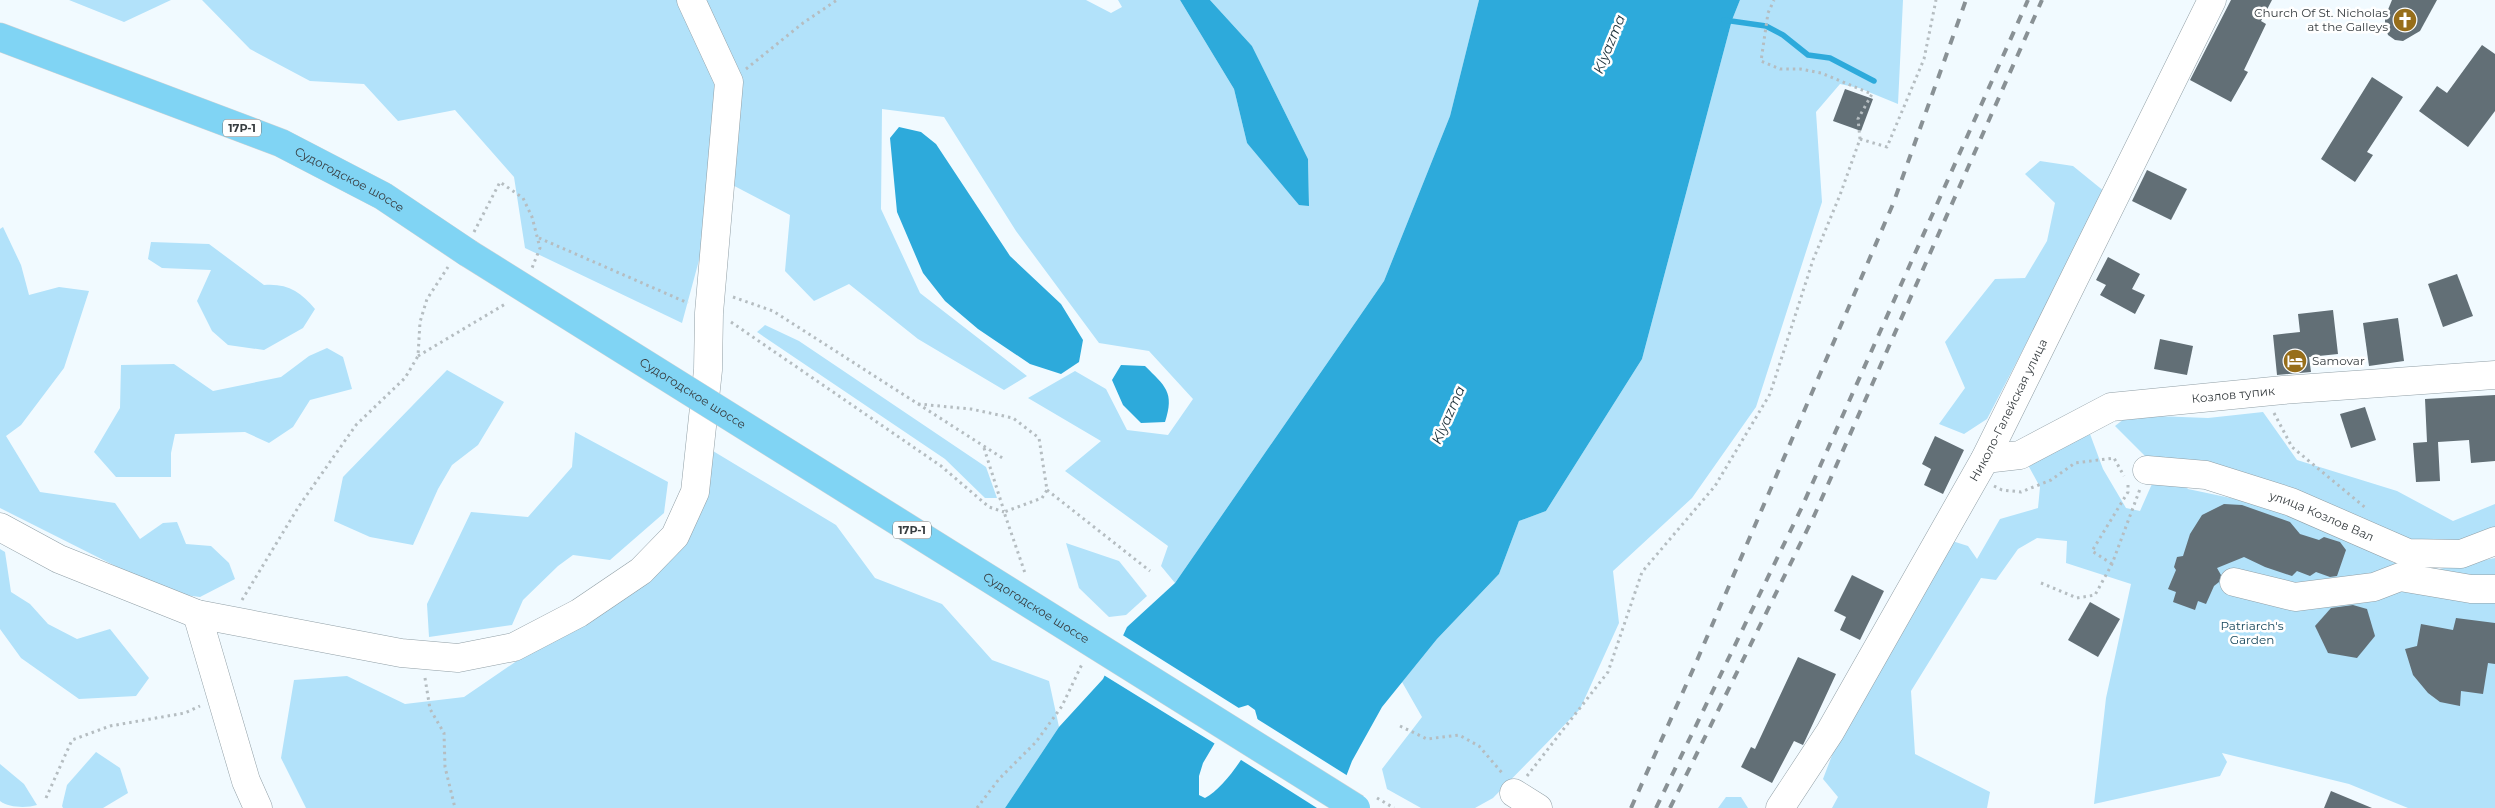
<svg xmlns="http://www.w3.org/2000/svg" width="2495" height="808" font-family="Montserrat,sans-serif">
  <rect width="100%" height="100%" fill="#f1faff"/>
  <g fill="#b2e2fa">
    <path d="M 69,0 L 171,0 L 124,22 Z"/>
    <path d="M 202,0 L 1086,0 L 1111,13 L 1122,7 L 1118,0 L 1180,0 L 1234,89 L 1247,143 L 1309,205 L 1308,159 L 1252,46 L 1210,0 L 1479,0 L 1450,116 L 1384,281 L 1175,583 L 1161,566 L 1168,546 L 1065,471 L 1101,441 L 1028,398 L 1075,371 L 1106,389 L 1127,430 L 1168,435 L 1193,399 L 1149,351 L 1099,343 L 1016,231 L 944,117 L 882,109 L 881,209 L 920,293 L 1027,376 L 1004,390 L 918,339 L 849,284 L 814,301 L 785,271 L 790,215 L 721,179 L 682,323 L 525,248 L 514,177 L 455,110 L 398,121 L 364,84 L 310,81 L 250,49 Z"/>
    <path d="M 1740,0 L 1903,0 L 1898,104 L 1859,88 L 1840,84 L 1816,112 L 1822,202 L 1756,407 L 1692,498 L 1613,571 L 1619,623 L 1580,709 L 1493,798 L 1475,808 L 1421,808 L 1387,789 L 1382,769 L 1422,717 L 1402,682 L 1437,639 L 1499,574 L 1519,521 L 1546,511 L 1642,359 L 1732,20 Z"/>
    <path d="M 2040,161 L 2073,166 L 2105,192 L 1987,419 L 1964,434 L 1939,424 L 1965,388 L 1945,342 L 1995,279 L 2025,278 L 2047,241 L 2055,203 L 2025,174 Z"/>
    <path d="M 3,227 L 21,265 L 29,295 L 59,287 L 89,291 L 64,368 L 21,425 L 6,436 L 40,492 L 115,503 L 140,539 L 163,523 L 177,522 L 186,544 L 211,546 L 229,563 L 235,579 L 200,597 L 169,593 L 0,508 L 0,229 Z"/>
    <path d="M 151,242 L 209,244 L 264,285 C 287,283 301,292 315,309 L 303,328 L 264,350 L 228,345 L 212,331 L 197,301 L 211,270 L 162,268 L 148,259 Z"/>
    <path d="M 765,325 L 799,341 L 986,467 L 997,498 L 985,498 L 945,459 L 757,332 Z"/>
    <path d="M 327,348 L 343,357 L 352,389 L 310,400 L 293,427 L 269,443 L 245,432 L 175,434 L 171,453 L 171,477 L 116,477 L 94,452 L 120,408 L 121,365 L 174,364 L 213,391 L 281,377 L 309,356 Z"/>
    <path d="M 447,370 L 504,402 L 478,445 L 452,465 L 438,489 L 413,545 L 370,537 L 334,521 L 343,477 Z"/>
    <path d="M 2263,412 L 2297,460 L 2397,491 L 2453,521 L 2495,504 L 2495,532 L 2439,546 L 2388,536 L 2153,464 L 2115,426 L 2129,415 L 2208,418 Z"/>
    <path d="M 575,432 L 668,482 L 664,513 L 610,560 L 573,555 L 558,566 L 523,600 L 512,625 L 429,637 L 427,604 L 471,512 L 528,517 L 572,467 Z"/>
    <path d="M 2090,434 L 2103,469 L 2126,508 L 2140,511 L 2155,477 L 2183,482 L 2188,489 L 2259,504 L 2373,548 L 2392,562 L 2405,566 L 2419,565 L 2439,569 L 2495,558 L 2495,808 L 2408,808 L 2349,784 L 2222,753 L 2227,762 L 2220,776 L 2094,804 L 2106,698 L 2131,584 L 2066,563 L 2067,541 L 2037,538 L 2018,549 L 1996,580 L 1981,578 L 1911,691 L 1915,754 L 1990,792 L 1987,808 L 1832,808 L 1838,797 L 1823,779 L 1842,729 L 1949,540 L 1968,546 L 1977,559 L 2000,519 L 2038,508 L 2040,487 L 2028,465 L 2046,450 Z"/>
    <path d="M 713,451 L 836,525 L 875,578 L 942,604 L 992,660 L 1049,681 L 1059,727 L 1005,808 L 306,808 L 281,758 L 294,680 L 347,676 L 405,704 L 464,697 L 521,658 L 586,625 L 648,581 L 703,494 Z"/>
    <path d="M 1066,543 L 1119,561 L 1147,596 L 1126,615 L 1109,617 L 1079,588 Z"/>
    <path d="M 0,549 L 5,552 L 11,592 L 30,604 L 48,624 L 77,639 L 110,629 L 149,678 L 136,696 L 79,699 L 21,658 L 0,629 Z"/>
    <path d="M 96,752 L 120,768 L 128,793 L 103,808 L 63,808 L 62,806 L 67,785 Z"/>
    <path d="M 0,764 L 24,784 L 37,805 C 27,808 9,808 0,801 Z"/>
    <path d="M 1726,797 L 1741,797 L 1748,808 L 1718,808 Z"/>
  </g>
  <g fill="#2daadb" fill-rule="evenodd">
    <path d="M 1180,0 L 1210,0 L 1252,46 L 1308,159 L 1309,206 L 1299,205 L 1247,143 L 1234,89 Z"/>
    <path d="M 1479,0 L 1740,0 L 1732,20 L 1642,359 L 1546,511 L 1519,521 L 1499,574 L 1437,639 L 1382,707 L 1352,761 L 1334,808 L 1005,808 L 1059,727 L 1103,679 L 1127,627 L 1175,583 L 1384,281 L 1450,116 ZM 1248,705 L 1255,710 C 1256,715 1259,721 1258,726 C 1252,747 1225,788 1205,798 L 1199,795 L 1199,776 L 1203,763 L 1235,709 Z"/>
    <path d="M 899,127 L 921,132 L 936,144 L 1010,256 L 1061,304 L 1083,340 L 1079,362 L 1061,374 L 1030,364 L 978,329 L 945,301 L 923,273 L 897,212 L 890,138 Z"/>
    <path d="M 1121,365 L 1145,366 C 1165,386 1175,392 1165,422 L 1141,423 L 1123,405 L 1112,380 Z"/>
  </g>
  <g fill="#f1faff">
    <path d="M 1121,634 L 1242,710 L 1237,711 L 1217,745 L 1102,674 Z"/>
    <path d="M 1254,717 L 1348,776 L 1337,808 L 1317,808 L 1238,758 L 1256,724 Z"/>
  </g>
  <g fill="none" stroke-linecap="round" stroke-linejoin="round">
    <path stroke="#2daadb" stroke-width="5.5" d="M 1724,20 L 1766,26 L 1783,35 L 1808,55 L 1830,58 L 1874,81"/>
  </g>
  <g fill="#626f76">
    <path d="M 2231,0 L 2272,0 L 2261,21 L 2266,24 L 2244,70 L 2248,72 L 2231,102 L 2190,80 Z"/>
    <path d="M 2392,0 L 2437,0 L 2420,31 L 2403,41 L 2395,40 L 2388,35 L 2385,26 L 2385,17 Z"/>
    <path d="M 2482,45 L 2495,54 L 2495,111 L 2468,147 L 2419,111 L 2437,86 L 2447,93 Z"/>
    <path d="M 2372,77 L 2403,97 L 2367,152 L 2373,155 L 2355,182 L 2321,159 Z"/>
    <path d="M 1845,89 L 1873,99 L 1861,131 L 1833,121 Z"/>
    <path d="M 2147,170 L 2187,189 L 2171,220 L 2132,201 Z"/>
    <path d="M 2108,257 L 2140,274 L 2132,289 L 2145,295 L 2135,314 L 2100,295 L 2106,285 L 2096,280 Z"/>
    <path d="M 2457,274 L 2473,316 L 2443,327 L 2428,284 Z"/>
    <path d="M 2333,310 L 2338,354 L 2309,357 L 2311,372 L 2277,375 L 2273,335 L 2300,332 L 2298,314 Z"/>
    <path d="M 2398,318 L 2404,361 L 2369,366 L 2363,323 Z"/>
    <path d="M 2160,339 L 2193,346 L 2187,375 L 2154,369 Z"/>
    <path d="M 2495,395 L 2495,461 L 2471,463 L 2469,440 L 2438,442 L 2440,481 L 2416,482 L 2413,443 L 2427,442 L 2425,399 Z"/>
    <path d="M 2365,407 L 2376,440 L 2351,448 L 2340,414 Z"/>
    <path d="M 1935,436 L 1964,450 L 1943,494 L 1924,485 L 1931,469 L 1922,464 Z"/>
    <path d="M 2224,504 L 2242,505 L 2290,522 L 2300,534 L 2319,540 L 2324,537 L 2340,542 L 2346,550 L 2337,576 L 2330,577 L 2316,572 L 2310,576 L 2297,571 L 2292,576 L 2265,567 L 2244,557 L 2217,568 L 2221,575 L 2219,582 L 2214,586 L 2206,604 L 2198,601 L 2195,610 L 2173,602 L 2176,592 L 2168,589 L 2176,570 L 2174,567 L 2177,557 L 2183,556 L 2190,534 L 2202,515 Z"/>
    <path d="M 1852,575 L 1884,591 L 1860,640 L 1840,630 L 1846,617 L 1834,611 Z"/>
    <path d="M 2090,602 L 2120,619 L 2098,657 L 2068,640 Z"/>
    <path d="M 2353,605 L 2367,609 L 2375,636 L 2357,658 L 2328,653 L 2315,626 L 2331,608 Z"/>
    <path d="M 2456,618 L 2495,623 L 2495,664 L 2488,663 L 2483,694 L 2461,691 L 2460,706 L 2440,702 L 2428,693 L 2413,675 L 2405,649 L 2417,646 L 2421,624 L 2453,630 Z"/>
    <path d="M 1798,657 L 1836,674 L 1803,745 L 1794,741 L 1772,783 L 1741,767 L 1751,747 L 1755,749 Z"/>
    <path d="M 2331,791 L 2372,808 L 2324,808 Z"/>
  </g>
  <g fill="none" stroke-linecap="round" stroke-linejoin="round">
    <g stroke="#919fa6" stroke-width="29">
      <g id="minor">
        <path id="s1" d="M 1985,459 L 2020,455 L 2111,407 L 2283,390 L 2495,375"/>
        <path id="s2" d="M 2147,470 L 2206,475 L 2291,502 L 2408,553 L 2461,554 L 2495,541"/>
        <path d="M 0,527 L 59,559 L 197,614 L 401,653 L 458,658 L 514,647 L 579,613 L 641,571 L 675,536 L 695,492 L 708,370 L 709,313 L 729,82 L 691,0"/>
        <path d="M 2234,582 L 2295,597 L 2374,587 L 2400,577 L 2471,589 L 2495,589"/>
        <path d="M 197,614 L 246,781 L 258,808"/>
        <path d="M 1514,793 L 1538,808"/>
        <path id="s3" d="M 1780,808 L 1830,732 L 1985,459 L 2212,0"/>
      </g>
    </g>
    <g stroke="#d3d4d5" stroke-width="29">
      <g id="major">
        <path id="s4" d="M 0,37 L 281,143 L 383,196 L 468,253"/>
      </g>
    </g>
    <g stroke="#b5bdc1" stroke-width="3" stroke-dasharray="2.5 4" stroke-linecap="butt">
      <path d="M 746,69 L 803,23 L 837,0"/>
      <path d="M 1860,139 L 1887,147 L 1924,59 L 1936,0"/>
      <path d="M 474,232 L 500,182 L 523,198 L 532,217 L 540,248 L 532,268"/>
      <path d="M 539,238 L 688,303"/>
      <path d="M 733,297 L 773,311 L 1004,459"/>
      <path d="M 731,322 L 941,466 L 989,507 L 1004,512"/>
      <path d="M 418,356 L 507,303"/>
      <path d="M 918,404 L 971,409 L 1013,418 L 1039,438 L 1047,490 L 1042,498 L 1004,512 L 1025,573"/>
      <path d="M 2274,413 L 2292,447 L 2367,509"/>
      <path d="M 984,448 L 1004,511"/>
      <path d="M 1994,486 L 2002,490 L 2021,492 L 2051,480 L 2075,463 L 2114,458 L 2124,476"/>
      <path d="M 1047,490 L 1150,571"/>
      <path d="M 2112,564 L 2092,551 L 2128,492 L 2128,484"/>
      <path d="M 2041,583 L 2077,598 L 2095,595 L 2112,564 L 2140,489"/>
      <path d="M 242,600 L 299,506 L 356,425 L 405,378 L 418,356 L 420,322 L 427,299 L 448,267"/>
      <path d="M 425,678 L 430,709 L 444,733 L 445,767 L 455,808"/>
      <path d="M 1400,726 L 1427,739 L 1459,735 L 1479,746 L 1503,774"/>
      <path d="M 1527,776 L 1608,672 L 1642,572 L 1715,486 L 1770,394 L 1813,260 L 1840,195 L 1860,139 L 1858,119 L 1872,94 L 1821,73 L 1800,69 L 1780,69 L 1761,61 L 1768,13 L 1774,0"/>
      <path d="M 46,798 L 72,740 L 110,726 L 185,713 L 200,706"/>
      <path d="M 977,808 L 999,779 L 1036,742 L 1062,706 L 1083,662"/>
    </g>
    <use href="#minor" stroke="#fff" stroke-width="28"/>
    <use href="#major" stroke="#80d4f4" stroke-width="28"/>
    <g stroke="#899195" stroke-width="4" stroke-dasharray="9 9" stroke-linecap="butt">
      <path d="M 1631,808 L 1695,665 L 1893,204 L 1966,0"/>
      <path d="M 1656,808 L 1801,509 L 2028,0"/>
      <path d="M 1670,808 L 1814,516 L 2042,0"/>
    </g>
    <g stroke="#d3d4d5" stroke-width="29" stroke-linecap="butt">
      <g id="major-bridge">
        <path id="s5" d="M 468,253 L 1356,808"/>
      </g>
    </g>
    <path stroke="#b5bdc1" stroke-width="3" stroke-dasharray="2.5 4" stroke-linecap="butt" d="M 1377,798 L 1394,808"/>
    <use href="#major-bridge" stroke="#80d4f4" stroke-width="28"/>
  </g>
  <defs>
    <g id="church-disc" transform="scale(1.25)"><circle r="9.5" fill="#976e1a" stroke="#fff"/><path d="M-1.2-6h2.4v3.5h3.3v2.4h-3.3V6h-2.4V-.1h-3.3v-2.4h3.3Z" fill="#fff"/></g>
    <g id="hotel-disc" transform="scale(1.25)"><circle r="9.5" fill="#976e1a" stroke="#fff"/><path d="M-6-4.5h1.5V1H6V5H4.5V3h-9V5H-6ZM-4 0a1.8 1.8 0 1 1 3.6 0ZM.5 0V-2.5h3Q6-2.5 6 0Z" fill="#fff"/></g>
  </defs>
  <g fill-rule="evenodd">
    <use href="#church-disc" x="2405" y="20"/>
    <use href="#hotel-disc" x="2295" y="361"/>
  </g>
  <g text-anchor="middle" stroke-width="5" stroke-linejoin="round" paint-order="stroke">
    <g fill="#fff" stroke="#737779" stroke-width="1">
      <rect x="223" y="119.5" width="38" height="17" rx="4"/>
      <rect x="893" y="521.5" width="38" height="17" rx="4"/>
    </g>
    <g font-size="11" font-weight="bold" fill="#373d40">
      <text x="242" y="132">17Р-1</text>
      <text x="912" y="534">17Р-1</text>
    </g>
    <g font-size="12" fill="#373d40" stroke="#fff" text-anchor="end">
      <text x="2388" y="17">Church Of St. Nicholas<tspan x="2388" dy="14">at the Galleys</tspan></text>
      <text x="2312" y="365" text-anchor="start">Samovar</text>
    </g>
    <g font-size="12" fill="#373d40" stroke="#fff">
      <text dy="4" stroke="none"><textPath href="#s4" startOffset="378">Судогодское шоссе</textPath></text>
      <text dy="4" stroke="none"><textPath href="#s5" startOffset="265">Судогодское шоссе</textPath></text>
      <text dy="4" stroke="none"><textPath href="#s1" startOffset="261">Козлов тупик</textPath></text>
      <text dy="4" stroke="none"><textPath href="#s3" startOffset="459">Николо-Галейская улица</textPath></text>
      <text dy="4" stroke="none"><textPath href="#s2" startOffset="182">улица Козлов Вал</textPath></text>
      <text dy="4" stroke="none"><textPath href="#s5" startOffset="670">Судогодское шоссе</textPath></text>
    </g>
    <g font-size="12" fill="#15465b" stroke="#fff">
      <text x="2252" y="630">Patriarch's<tspan x="2252" dy="14">Garden</tspan></text>
    </g>
    <g font-size="14" font-style="italic" fill="#192d37" stroke="#fff">
      <text transform="translate(1609 44) rotate(-68)" y="5">Klyazma</text>
      <text transform="translate(1448 415) rotate(-66)" y="5">Klyazma</text>
    </g>
  </g>
</svg>
